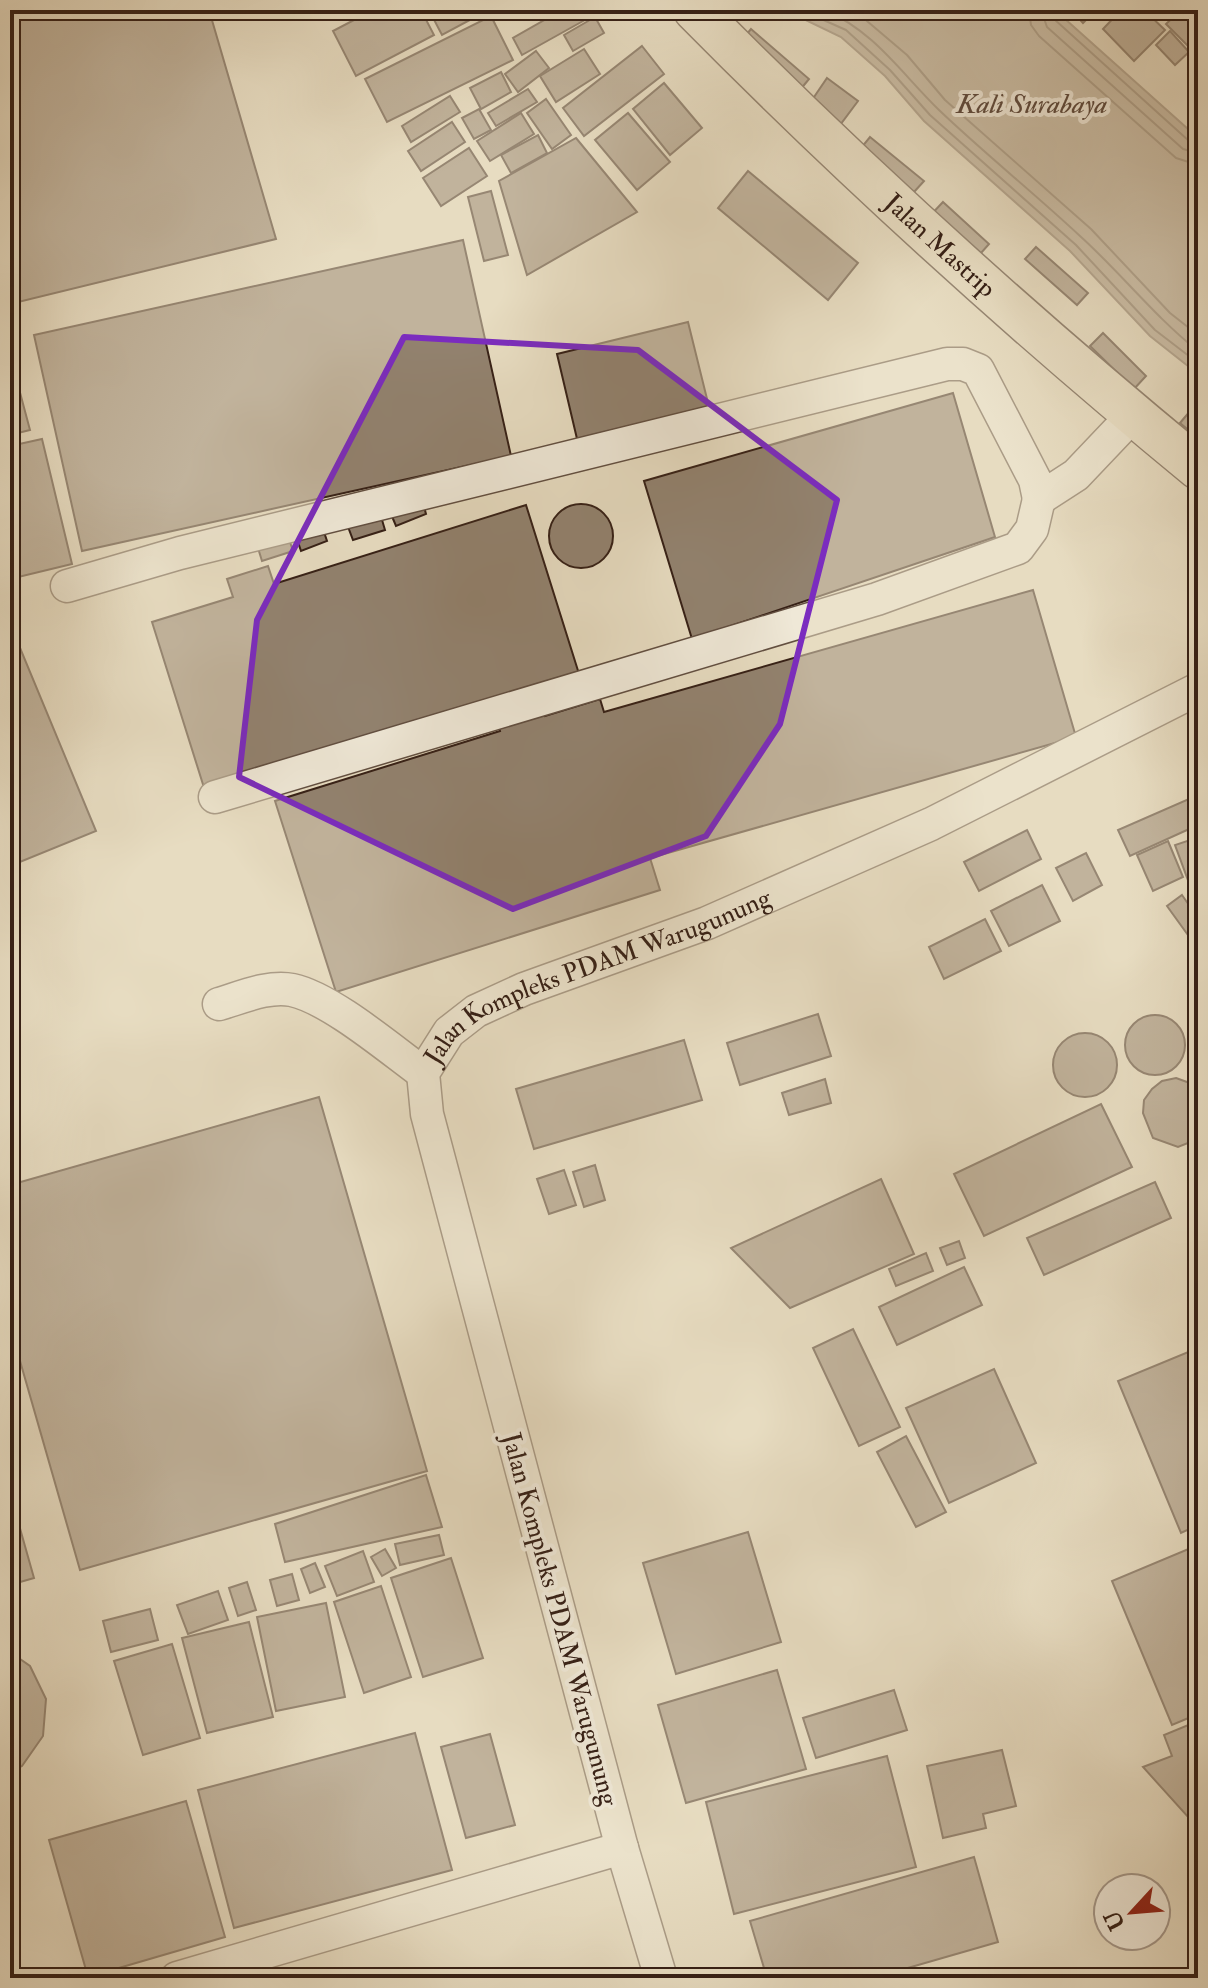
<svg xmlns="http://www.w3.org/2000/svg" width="1208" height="1988" font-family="'IM FELL Double Pica',serif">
  <rect width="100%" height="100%" fill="#e7dcc1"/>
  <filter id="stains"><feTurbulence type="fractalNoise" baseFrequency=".0025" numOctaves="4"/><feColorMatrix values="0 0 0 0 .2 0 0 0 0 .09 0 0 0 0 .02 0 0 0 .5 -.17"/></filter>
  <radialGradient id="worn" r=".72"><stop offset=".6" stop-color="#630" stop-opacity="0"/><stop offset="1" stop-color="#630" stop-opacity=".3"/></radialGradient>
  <path fill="#ab9c87" stroke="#7c6a5a" stroke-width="2" d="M 785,10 L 1055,10 L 1198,138 L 1198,374 L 1150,336 L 1070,251 L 924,121 L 885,76 L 841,37 Z"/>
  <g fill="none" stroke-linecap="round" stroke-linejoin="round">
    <g stroke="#705e4e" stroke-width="2">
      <path d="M 801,10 L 846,30 L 890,70 L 930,115 L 1076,245 L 1155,330 L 1198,363"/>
      <path d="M 825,10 C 875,32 901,73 939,110 C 984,153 1034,193 1080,236 C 1121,273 1154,316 1198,351"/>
      <path d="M 854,10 L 907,55 L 945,100 L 1091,229 L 1170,313 L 1198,335"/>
      <path d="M 1029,10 L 1031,25 L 1039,36 L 1176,158 L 1198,165"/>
      <path d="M 1041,10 L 1047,27 L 1183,149 L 1198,153"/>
      <path d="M 1051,10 L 1054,19 L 1189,141 L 1198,143"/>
    </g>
  </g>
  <g fill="#92826f" stroke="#362016" stroke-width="2">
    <path d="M 10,10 L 209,10 L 276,239 L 10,304 Z"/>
    <path d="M 373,10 L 421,10 L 434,35 L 356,76 L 333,31 Z"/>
    <path d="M 435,10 L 479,10 L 481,14 L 442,35 L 430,12 Z"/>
    <path d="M 562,10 L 601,11 L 522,55 L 513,38 Z"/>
    <path d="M 1071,10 L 1096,10 L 1083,23 Z"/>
    <path d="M 1121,10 L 1144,10 L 1165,30 L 1134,61 L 1103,29 Z"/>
    <path d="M 1181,10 L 1193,10 L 1198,15 L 1198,45 L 1193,51 L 1166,24 Z"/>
    <path d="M 491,16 L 513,60 L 387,122 L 365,79 Z"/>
    <path d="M 595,17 L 604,33 L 573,51 L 564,35 Z"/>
    <path d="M 751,29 L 809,79 L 800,90 L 742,40 Z"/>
    <path d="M 1170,31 L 1189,52 L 1175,65 L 1156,45 Z"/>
    <path d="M 642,46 L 664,74 L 584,136 L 563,108 Z"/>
    <path d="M 584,49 L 600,74 L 556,102 L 540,76 Z"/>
    <path d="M 536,51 L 549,68 L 518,92 L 505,74 Z"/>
    <path d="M 501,72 L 511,92 L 481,109 L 470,88 Z"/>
    <path d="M 827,78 L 858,101 L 840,125 L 810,103 Z"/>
    <path d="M 664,83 L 702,128 L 670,155 L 633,109 Z"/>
    <path d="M 528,89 L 537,102 L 496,126 L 488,113 Z"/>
    <path d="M 450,96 L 460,112 L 411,142 L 402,126 Z"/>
    <path d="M 546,99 L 571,135 L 552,149 L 527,113 Z"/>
    <path d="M 479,109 L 491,130 L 474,139 L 462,118 Z"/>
    <path d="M 521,113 L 534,134 L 490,161 L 477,141 Z"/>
    <path d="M 628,113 L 670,162 L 637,190 L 595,140 Z"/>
    <path d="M 452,122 L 465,142 L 421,171 L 408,151 Z"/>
    <path d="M 538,135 L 547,153 L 511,173 L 501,155 Z"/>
    <path d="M 870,137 L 924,181 L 914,192 L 861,148 Z"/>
    <path d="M 576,138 L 637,212 L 527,275 L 499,181 Z"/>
    <path d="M 469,148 L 487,176 L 441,206 L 423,178 Z"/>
    <path d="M 748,171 L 858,263 L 828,300 L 718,208 Z"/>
    <path d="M 491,191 L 508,255 L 484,261 L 468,197 Z"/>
    <path d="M 943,202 L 989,244 L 973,262 L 926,220 Z"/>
    <path d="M 463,240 L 511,456 L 82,551 L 34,335 Z"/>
    <path d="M 1036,247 L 1088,293 L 1077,305 L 1025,259 Z"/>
    <path d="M 688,322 L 710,411 L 578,443 L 557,354 Z"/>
    <path d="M 1103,333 L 1146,376 L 1134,389 L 1090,346 Z"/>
    <path d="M 10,355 L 30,430 L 10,435 Z"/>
    <path d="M 953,393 L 995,537 L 692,639 L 644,481 Z"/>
    <path d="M 1196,404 L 1198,406 L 1198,438 L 1180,423 Z"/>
    <path d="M 42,439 L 72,564 L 10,579 L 10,446 Z"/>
    <path d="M 423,503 L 426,514 L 396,526 L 391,514 Z"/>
    <circle cx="581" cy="536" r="32"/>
    <path d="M 526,505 L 580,677 L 206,794 L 152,622 L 233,597 L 227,579 L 268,566 L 274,584 Z"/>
    <path d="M 380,513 L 385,530 L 353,540 L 347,524 Z"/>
    <path d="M 323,529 L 327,541 L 301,551 L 297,539 Z"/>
    <path d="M 289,539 L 293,551 L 262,561 L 258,548 Z"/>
    <path d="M 1033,590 L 1076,737 L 650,858 L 660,890 L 336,992 L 275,801 L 500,731 L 496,717 L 540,701 L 545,716 L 600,699 L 604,712 Z"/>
    <path d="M 10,634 L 15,645 L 18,643 L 96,831 L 10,866 Z"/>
    <path d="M 1198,795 L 1198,825 L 1130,856 L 1118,830 Z"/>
    <path d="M 1027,830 L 1041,859 L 979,891 L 964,862 Z"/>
    <path d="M 1196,838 L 1198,888 L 1192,891 L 1175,845 Z"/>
    <path d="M 1168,841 L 1183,877 L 1153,891 L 1137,855 Z"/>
    <path d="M 1086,853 L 1102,885 L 1073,901 L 1056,868 Z"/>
    <path d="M 1042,885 L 1060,921 L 1009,946 L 991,911 Z"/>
    <path d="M 1182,895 L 1198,918 L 1198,949 L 1167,906 Z"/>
    <path d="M 985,919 L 1001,951 L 944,979 L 929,947 Z"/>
    <path d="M 818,1014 L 831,1056 L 740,1085 L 727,1043 Z"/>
    <circle cx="1155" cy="1045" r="30"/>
    <circle cx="1085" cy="1065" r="32"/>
    <path d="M 684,1040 L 702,1100 L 534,1149 L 516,1089 Z"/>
    <path d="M 1176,1078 L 1198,1086 L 1198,1139 L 1178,1147 L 1153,1138 L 1143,1113 L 1144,1100 L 1152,1089 L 1162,1081 Z"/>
    <path d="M 825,1079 L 831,1103 L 789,1115 L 782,1093 Z"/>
    <path d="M 319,1097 L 427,1471 L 80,1570 L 10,1326 L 10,1185 Z"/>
    <path d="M 1101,1104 L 1132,1167 L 984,1236 L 954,1174 Z"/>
    <path d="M 595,1165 L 605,1200 L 584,1207 L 573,1172 Z"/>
    <path d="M 564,1170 L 576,1205 L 549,1214 L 537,1179 Z"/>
    <path d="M 881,1179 L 914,1254 L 790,1308 L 731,1248 Z"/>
    <path d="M 1155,1182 L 1171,1218 L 1044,1275 L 1027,1238 Z"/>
    <path d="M 959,1241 L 965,1258 L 947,1265 L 940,1248 Z"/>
    <path d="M 926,1253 L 933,1271 L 896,1286 L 889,1269 Z"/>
    <path d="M 964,1267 L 982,1305 L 897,1345 L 879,1307 Z"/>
    <path d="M 853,1329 L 900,1427 L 859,1446 L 813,1348 Z"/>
    <path d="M 1198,1348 L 1198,1525 L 1181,1533 L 1118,1381 Z"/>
    <path d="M 994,1369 L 1036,1463 L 949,1503 L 906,1408 Z"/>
    <path d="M 906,1436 L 946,1512 L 916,1527 L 877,1452 Z"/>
    <path d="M 426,1475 L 442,1527 L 285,1562 L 275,1524 Z"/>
    <path d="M 10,1493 L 34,1578 L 10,1585 Z"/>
    <path d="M 748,1532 L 781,1642 L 676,1674 L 643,1563 Z"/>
    <path d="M 439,1535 L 444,1555 L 400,1565 L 395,1544 Z"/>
    <path d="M 1198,1545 L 1198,1714 L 1172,1725 L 1112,1581 Z"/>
    <path d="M 385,1549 L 396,1568 L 382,1576 L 371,1557 Z"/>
    <path d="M 363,1551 L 374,1582 L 337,1596 L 325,1566 Z"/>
    <path d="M 451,1558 L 483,1658 L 423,1677 L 391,1578 Z"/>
    <path d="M 315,1563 L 325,1587 L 310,1593 L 301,1569 Z"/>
    <path d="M 292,1574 L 299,1600 L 277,1606 L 270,1580 Z"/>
    <path d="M 247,1582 L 256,1610 L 238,1616 L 229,1588 Z"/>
    <path d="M 381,1586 L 411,1677 L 364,1693 L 334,1602 Z"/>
    <path d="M 218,1591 L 228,1620 L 188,1634 L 177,1605 Z"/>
    <path d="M 326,1603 L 345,1697 L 276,1711 L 257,1617 Z"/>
    <path d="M 150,1609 L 158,1640 L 111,1652 L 103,1621 Z"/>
    <path d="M 249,1622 L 273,1717 L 207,1733 L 182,1638 Z"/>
    <path d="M 172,1644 L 200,1738 L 143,1755 L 114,1661 Z"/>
    <path d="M 10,1652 L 30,1666 L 46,1699 L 43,1736 L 22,1766 L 10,1772 Z"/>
    <path d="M 777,1670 L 806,1769 L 686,1803 L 658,1705 Z"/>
    <path d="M 894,1690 L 907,1730 L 816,1758 L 803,1718 Z"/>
    <path d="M 1198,1721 L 1198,1828 L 1143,1767 L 1172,1756 L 1164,1735 Z"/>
    <path d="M 415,1733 L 452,1870 L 234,1928 L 198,1790 Z"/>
    <path d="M 490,1734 L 515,1825 L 466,1838 L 441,1747 Z"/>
    <path d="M 1002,1750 L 1016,1806 L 983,1814 L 986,1828 L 943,1838 L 927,1766 Z"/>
    <path d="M 887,1756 L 916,1867 L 734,1914 L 706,1802 Z"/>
    <path d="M 186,1801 L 225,1937 L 88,1977 L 49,1840 Z"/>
    <path d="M 974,1857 L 998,1942 L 873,1978 L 767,1978 L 750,1921 Z"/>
    <path d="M 10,1931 L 23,1978 L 10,1978 Z"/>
  </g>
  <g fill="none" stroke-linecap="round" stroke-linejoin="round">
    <g stroke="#624f41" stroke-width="35">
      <g id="minor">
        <path d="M 67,586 L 180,553 L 947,364 L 963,364 L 978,370 L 1035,480 L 1039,499 L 1076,475 L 1133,415"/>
        <path d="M 215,797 L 877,599 L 1018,548 L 1032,529 L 1039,499"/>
        <path d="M 219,1004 C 240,998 269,985 292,990 C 330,998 390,1049 423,1073"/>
        <path d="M 177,1978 L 622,1848"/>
        <path id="s1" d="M 661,1978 L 622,1848 L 427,1114 L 423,1073 L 449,1032 L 476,1011 L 524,989 L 707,923 L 931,824 L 1198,689"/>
      </g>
    </g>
    <g stroke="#362016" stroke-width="45">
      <g id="major">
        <path id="s2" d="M 695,10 C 855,172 1022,323 1198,468"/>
      </g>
    </g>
    <use href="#minor" stroke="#efe8d7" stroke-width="32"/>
    <use href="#major" stroke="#e7dcc1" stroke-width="42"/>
  </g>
  <path d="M0 0H1208V1988H0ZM 404,337 L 638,350 L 837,500 L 780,724 L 706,836 L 513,909 L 239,777 L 257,620 Z" fill="#e7dcc1" fill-opacity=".55" fill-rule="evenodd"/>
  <path fill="none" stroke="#7b2cbf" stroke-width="6" stroke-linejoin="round" d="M 404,337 L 638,350 L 837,500 L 780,724 L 706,836 L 513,909 L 239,777 L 257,620 Z"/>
  <g text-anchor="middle" stroke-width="8" stroke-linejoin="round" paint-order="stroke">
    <g font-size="26" fill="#362016" stroke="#efe8d7">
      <text dy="9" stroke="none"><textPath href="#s2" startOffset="340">Jalan Mastrip</textPath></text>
      <text dy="9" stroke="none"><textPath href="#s1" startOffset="1142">Jalan Kompleks PDAM Warugunung</textPath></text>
      <text transform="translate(561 1619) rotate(75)" y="9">Jalan Kompleks PDAM Warugunung</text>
    </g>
    <g font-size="28" font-style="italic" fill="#5f4b3e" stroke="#efe8d7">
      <text x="1032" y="113">Kali Surabaya</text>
    </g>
  </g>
  <rect width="1208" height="1988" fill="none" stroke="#e7dcc1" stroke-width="40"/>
  <rect x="12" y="12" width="1184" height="1964" fill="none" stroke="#362016" stroke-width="4"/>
  <rect x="20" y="20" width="1168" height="1948" fill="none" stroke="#362016" stroke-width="2"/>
  <g transform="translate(1132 1912) rotate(244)"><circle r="38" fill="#efe8d7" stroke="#a5988a" stroke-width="2"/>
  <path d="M0-6L14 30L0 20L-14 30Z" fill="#8f2418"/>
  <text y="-12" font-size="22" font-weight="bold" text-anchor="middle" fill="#362016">U</text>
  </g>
  <rect width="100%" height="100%" filter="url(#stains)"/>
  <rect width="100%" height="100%" fill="url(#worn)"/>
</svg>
